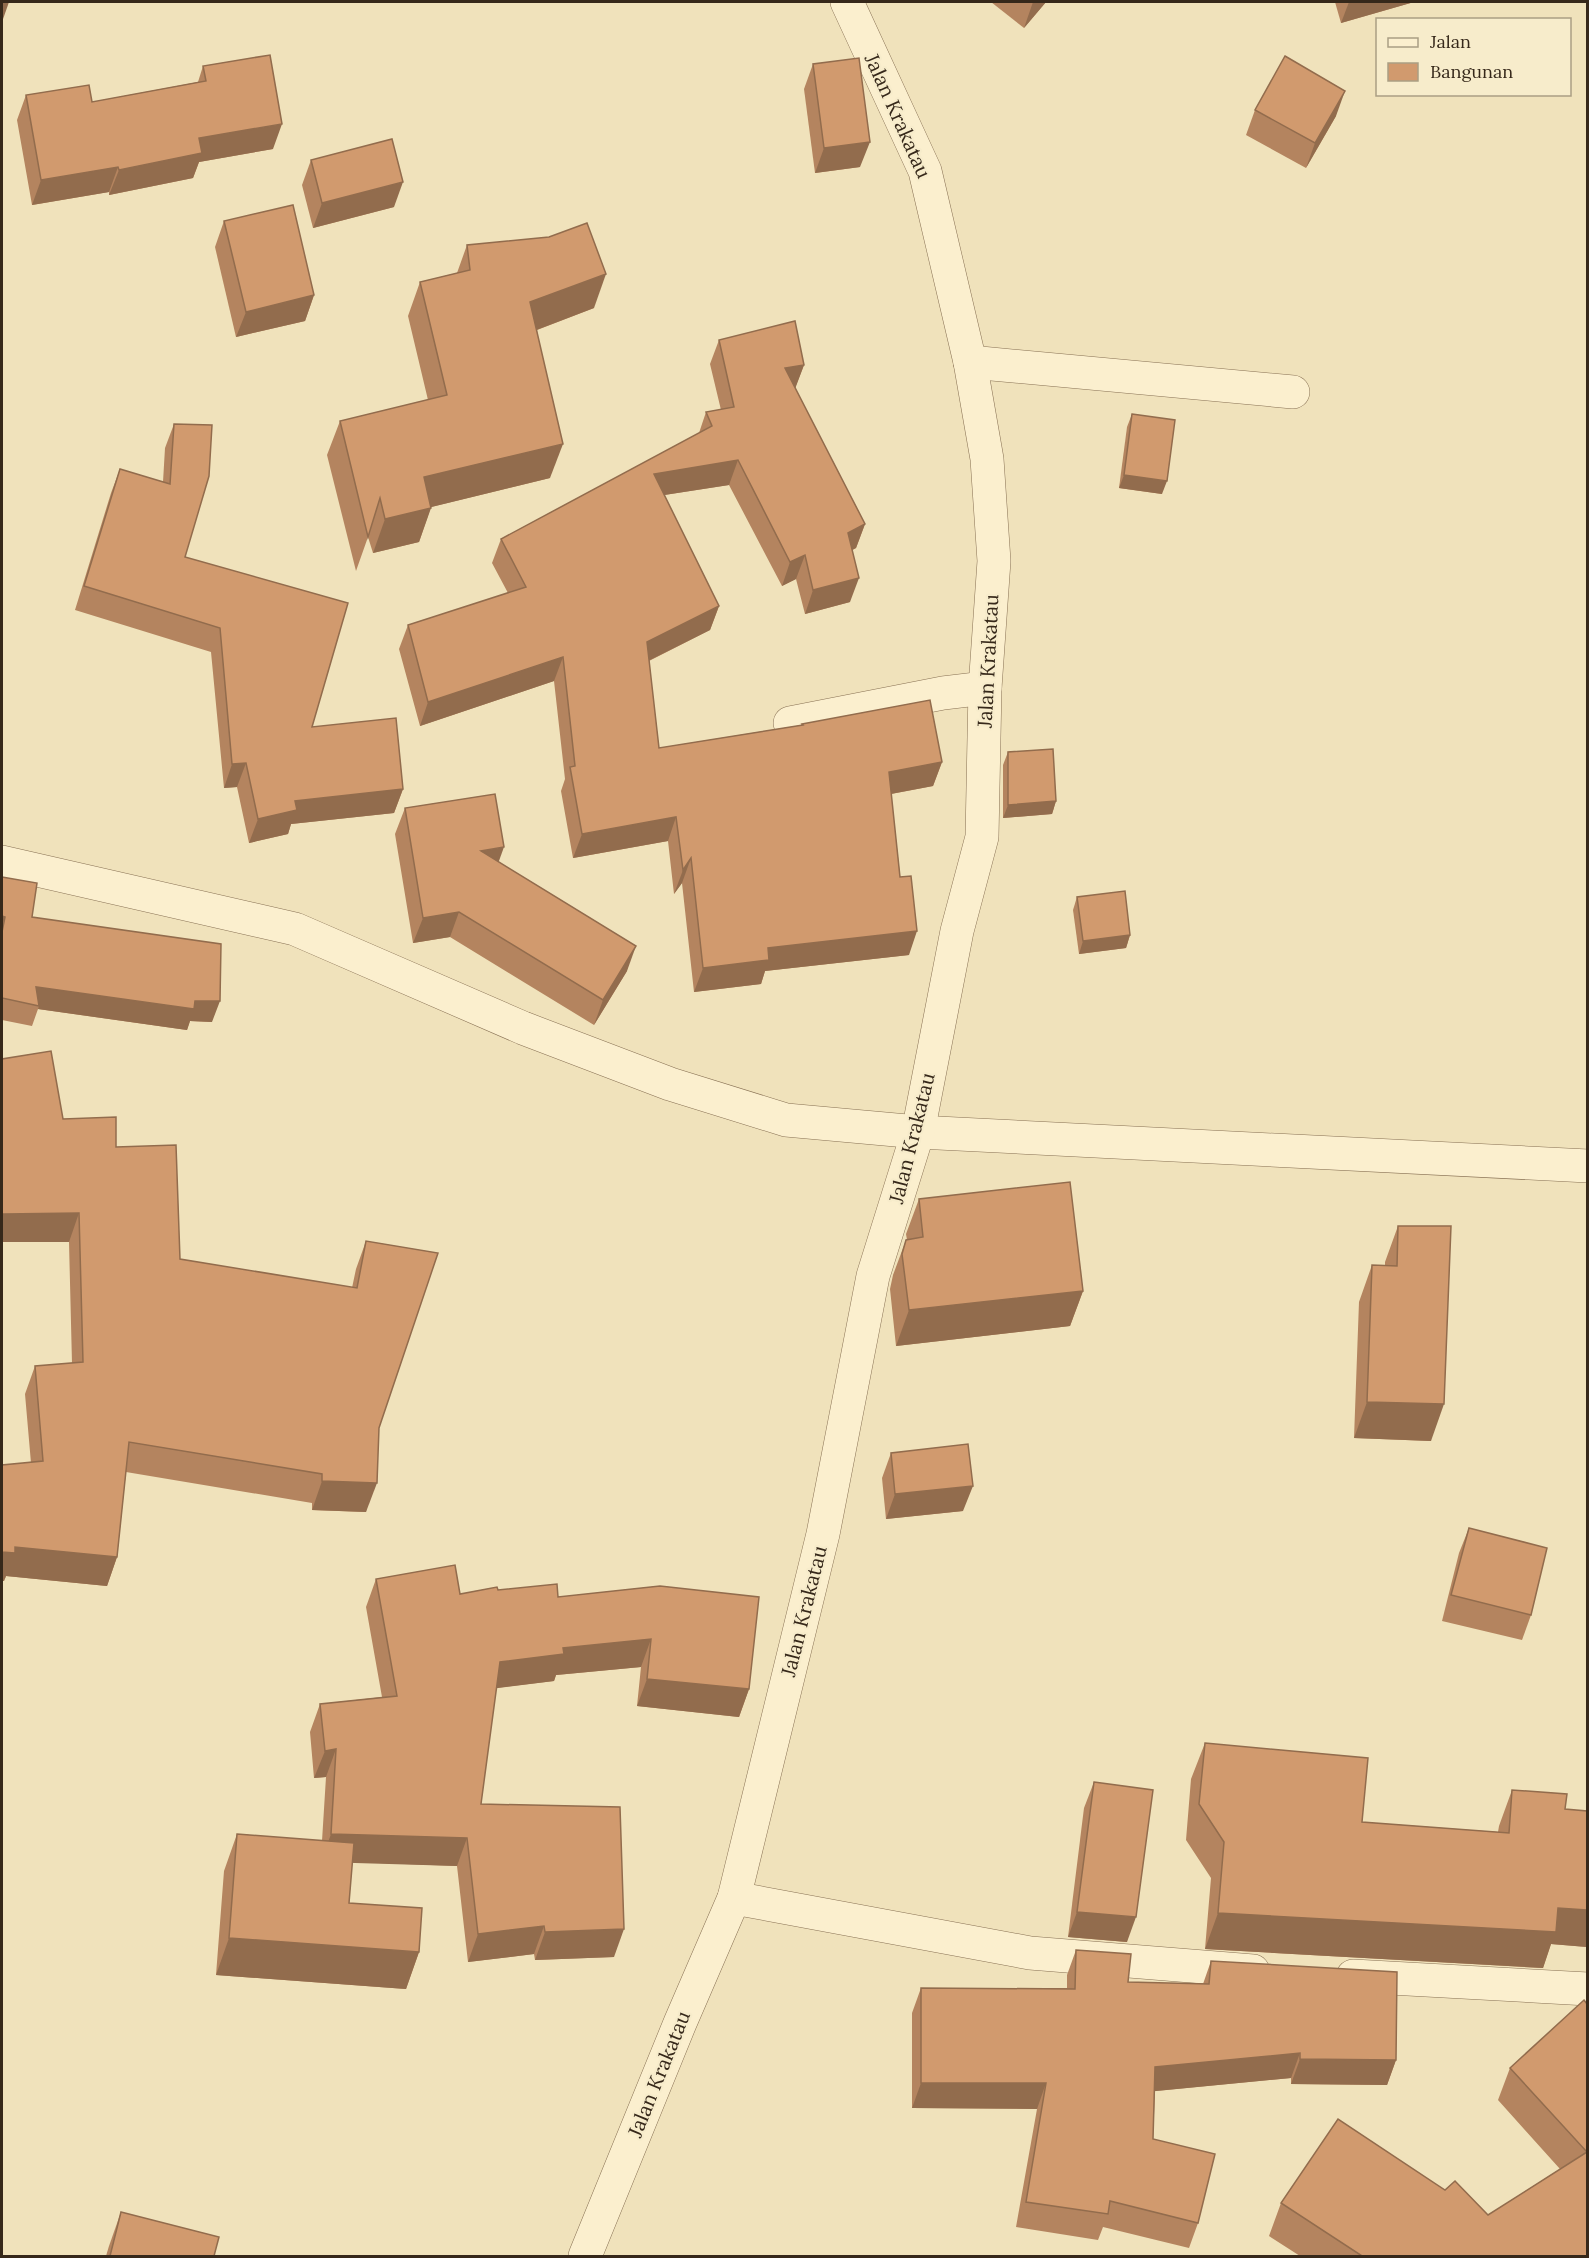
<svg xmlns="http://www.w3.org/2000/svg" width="1589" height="2258" font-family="Lora,serif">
  <rect width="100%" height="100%" fill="#f0e2bb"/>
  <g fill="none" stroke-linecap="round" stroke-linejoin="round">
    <g stroke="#887154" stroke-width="34">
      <g id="minor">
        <path d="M 970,362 L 1293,392"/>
        <path d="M 790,723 L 943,693 L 985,688"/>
        <path d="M 2,862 L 295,929 L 523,1028 L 670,1084 L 786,1120 L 918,1132 L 1588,1166"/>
        <path d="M 734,1898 L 1030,1953 L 1253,1971"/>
        <path d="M 1353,1976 L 1588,1989"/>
        <path d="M 585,2256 L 680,2023 L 734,1898 L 823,1534 L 873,1276 L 918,1132 L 957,931 L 982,837 L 985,688 L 994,561 L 987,459 L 970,362 L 925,171 L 847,2"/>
      </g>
    </g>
    <use href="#minor" stroke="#fbefce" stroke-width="33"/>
  </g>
  <g fill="#b4845f">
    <path d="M 991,2 L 1046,2 L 1024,28 Z"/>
    <path d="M 1335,2 L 1414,2 L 1341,23 Z"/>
    <path d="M 813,64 L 860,167 L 815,173 L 804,89 Z"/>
    <path d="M 203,66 L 273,149 L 199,162 L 193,178 L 109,195 L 109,192 L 32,205 L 17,120 L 26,95 L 92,102 L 198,82 Z"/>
    <path d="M 1255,110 L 1336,116 L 1306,168 L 1246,135 Z"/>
    <path d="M 311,160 L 394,207 L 313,228 L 302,185 Z"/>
    <path d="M 224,221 L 314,295 L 305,321 L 236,337 L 215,247 Z"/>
    <path d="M 467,245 L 594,308 L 537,330 L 550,478 L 431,507 L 419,542 L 373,553 L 368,537 L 356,571 L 327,455 L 340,421 L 428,400 L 408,316 L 420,282 L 457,273 Z"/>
    <path d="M 719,340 L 804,365 L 795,388 L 865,524 L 856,548 L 852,550 L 850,602 L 805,614 L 796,579 L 782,586 L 729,485 L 664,495 L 719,606 L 710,630 L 649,661 L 659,748 L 802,725 L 802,724 L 942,762 L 933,786 L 891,794 L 909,955 L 765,971 L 761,984 L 694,992 L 682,883 L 674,894 L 668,841 L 573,858 L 561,791 L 565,779 L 554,681 L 420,726 L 399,649 L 408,625 L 508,593 L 492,563 L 501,539 L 699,433 L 706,412 L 721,410 L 710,364 Z"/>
    <path d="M 1132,414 L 1162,494 L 1119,488 L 1127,427 Z"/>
    <path d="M 174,424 L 185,557 L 312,727 L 403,789 L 394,813 L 291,824 L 288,834 L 249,843 L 237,787 L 224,788 L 211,652 L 75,610 L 111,493 L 120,469 L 163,482 L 165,448 Z"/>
    <path d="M 1008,752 L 1056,801 L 1052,814 L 1003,818 L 1003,765 Z"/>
    <path d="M 405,808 L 498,861 L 627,971 L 594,1025 L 450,937 L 413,943 L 395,834 Z"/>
    <path d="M 2,877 L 32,917 L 212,1022 L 190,1021 L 187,1030 L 38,1009 L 32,1026 L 2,1020 Z"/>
    <path d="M 1077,897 L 1130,935 L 1126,948 L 1079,954 L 1073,910 Z"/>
    <path d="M 63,1119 L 116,1147 L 180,1259 L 352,1288 L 356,1269 L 366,1241 L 379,1428 L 366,1512 L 312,1510 L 312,1503 L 126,1472 L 117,1557 L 107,1586 L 6,1576 L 4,1581 L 31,1463 L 25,1394 L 35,1366 L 72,1363 L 69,1242 Z"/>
    <path d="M 919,1199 L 1083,1291 L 1070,1326 L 896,1346 L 890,1289 L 893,1275 L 906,1240 L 907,1240 L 906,1234 Z"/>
    <path d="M 1398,1226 L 1431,1441 L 1354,1438 L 1359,1302 L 1372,1265 L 1385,1265 L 1385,1262 Z"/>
    <path d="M 891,1453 L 963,1511 L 886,1519 L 882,1478 Z"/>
    <path d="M 1469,1528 L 1531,1615 L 1522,1640 L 1442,1621 L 1459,1553 Z"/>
    <path d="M 376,1579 L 460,1594 L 498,1590 L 558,1597 L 660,1586 L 749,1689 L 739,1717 L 637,1706 L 641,1667 L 556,1675 L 554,1681 L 496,1688 L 481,1804 L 614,1957 L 535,1960 L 534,1954 L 468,1962 L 457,1866 L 352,1862 L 349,1903 L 419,1952 L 406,1989 L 216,1975 L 224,1871 L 237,1834 L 322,1841 L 326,1777 L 314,1778 L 310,1732 L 320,1704 L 382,1697 L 366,1607 Z"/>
    <path d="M 1205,1743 L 1362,1822 L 1498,1832 L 1499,1826 L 1512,1790 L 1565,1809 L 1587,1811 L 1587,1947 L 1551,1944 L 1543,1968 L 1205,1949 L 1211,1878 L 1186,1840 L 1191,1779 Z"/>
    <path d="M 1094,1782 L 1127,1942 L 1068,1937 L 1084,1808 Z"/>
    <path d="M 1076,1950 L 1128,1982 L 1203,1984 L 1211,1961 L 1396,2060 L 1387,2085 L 1291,2084 L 1291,2078 L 1155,2091 L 1153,2139 L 1198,2223 L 1189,2248 L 1103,2227 L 1098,2240 L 1016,2227 L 1037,2109 L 912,2108 L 912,2013 L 921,1988 L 1067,1988 L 1067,1975 Z"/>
    <path d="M 1587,2004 L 1587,2256 L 1300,2256 L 1269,2236 L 1281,2203 L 1445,2190 L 1488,2215 L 1560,2169 L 1498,2100 L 1510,2068 Z"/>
    <path d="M 121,2212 L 214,2256 L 106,2256 L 109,2246 Z"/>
  </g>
  <g fill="#926c4d">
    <path d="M 2,2 L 9,2 L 2,22 Z"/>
    <path d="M 1033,2 L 1046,2 L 1024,28 Z"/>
    <path d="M 1349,2 L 1414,2 L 1341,23 Z"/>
    <path d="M 1345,91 L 1336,116 L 1306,168 L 1315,143 Z"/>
    <path d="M 282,124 L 273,149 L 199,162 L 193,178 L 109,195 L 119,170 L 199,138 Z"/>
    <path d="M 870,142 L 860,167 L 815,173 L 824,148 Z"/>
    <path d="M 118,167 L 109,192 L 32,205 L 41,180 Z"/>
    <path d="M 403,182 L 394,207 L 313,228 L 322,203 Z"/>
    <path d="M 606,274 L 594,308 L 518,337 L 530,302 Z"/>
    <path d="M 314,295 L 305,321 L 236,337 L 246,312 Z"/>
    <path d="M 804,365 L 795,389 L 785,368 Z"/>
    <path d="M 563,444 L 550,478 L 411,512 L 424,477 Z"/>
    <path d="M 738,460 L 729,485 L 645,498 L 654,474 Z"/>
    <path d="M 1124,475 L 1167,481 L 1162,494 L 1119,488 Z"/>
    <path d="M 431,508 L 419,542 L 373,553 L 385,519 Z"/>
    <path d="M 865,524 L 856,548 L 839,557 L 848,533 Z"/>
    <path d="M 805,555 L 796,579 L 782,586 L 790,562 Z"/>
    <path d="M 859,578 L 850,602 L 805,614 L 813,590 Z"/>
    <path d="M 719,606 L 710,630 L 638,666 L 647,642 Z"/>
    <path d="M 563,657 L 554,681 L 420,726 L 428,702 Z"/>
    <path d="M 942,762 L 933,786 L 880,796 L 889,772 Z"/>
    <path d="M 246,763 L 237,787 L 224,788 L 232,764 Z"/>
    <path d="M 403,789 L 394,813 L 291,824 L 288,834 L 249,843 L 258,819 L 295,801 Z"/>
    <path d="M 1056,801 L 1052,814 L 1003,818 L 1008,805 Z"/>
    <path d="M 676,817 L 668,841 L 573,858 L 582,834 Z"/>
    <path d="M 504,847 L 495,872 L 481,851 Z"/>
    <path d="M 691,858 L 682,883 L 674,894 L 683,870 Z"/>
    <path d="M 459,912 L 450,937 L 413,943 L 423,918 Z"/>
    <path d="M 2,916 L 5,917 L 2,926 Z"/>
    <path d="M 917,931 L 909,955 L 765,971 L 761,984 L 694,992 L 703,968 L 768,948 Z"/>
    <path d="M 1130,935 L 1126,948 L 1079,954 L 1083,941 Z"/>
    <path d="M 636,946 L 627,971 L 594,1025 L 603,1000 Z"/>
    <path d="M 36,987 L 195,1001 L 220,1001 L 212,1022 L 190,1021 L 187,1030 L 38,1009 L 39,1006 Z"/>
    <path d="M 79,1213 L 69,1242 L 2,1242 L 2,1214 Z"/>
    <path d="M 1083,1291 L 1070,1326 L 896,1346 L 909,1310 Z"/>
    <path d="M 1367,1402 L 1444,1404 L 1431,1441 L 1354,1438 Z"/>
    <path d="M 322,1481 L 377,1483 L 366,1512 L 312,1510 Z"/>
    <path d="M 973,1486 L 963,1511 L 886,1519 L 895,1494 Z"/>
    <path d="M 15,1547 L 117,1557 L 107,1586 L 6,1576 L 4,1581 L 2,1581 L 2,1552 Z"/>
    <path d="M 651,1639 L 641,1667 L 556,1675 L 554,1681 L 490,1689 L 500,1662 L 563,1648 Z"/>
    <path d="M 647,1679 L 749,1689 L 739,1717 L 637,1706 Z"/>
    <path d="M 336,1749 L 326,1777 L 314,1778 L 325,1751 Z"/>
    <path d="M 331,1834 L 467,1838 L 457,1866 L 321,1862 Z"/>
    <path d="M 1558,1908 L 1587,1910 L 1587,1947 L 1551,1944 L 1543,1968 L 1205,1949 L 1218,1913 Z"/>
    <path d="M 1077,1912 L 1136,1917 L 1127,1942 L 1068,1937 Z"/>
    <path d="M 544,1926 L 534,1954 L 468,1962 L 478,1934 Z"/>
    <path d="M 624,1929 L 614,1957 L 535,1960 L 545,1932 Z"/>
    <path d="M 229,1938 L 419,1952 L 406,1989 L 216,1975 Z"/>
    <path d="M 1300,2053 L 1291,2078 L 1146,2092 L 1155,2067 Z"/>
    <path d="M 1300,2059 L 1396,2060 L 1387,2085 L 1291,2084 Z"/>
    <path d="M 921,2083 L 1046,2083 L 1037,2109 L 912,2108 Z"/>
  </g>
  <g fill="#d19a6e" stroke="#926c4d" stroke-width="1.5">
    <path d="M 270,55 L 282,124 L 199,138 L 202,153 L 119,170 L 118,167 L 41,180 L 26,95 L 89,85 L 92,102 L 206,81 L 203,66 Z"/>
    <path d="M 1285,56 L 1345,91 L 1315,143 L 1255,110 Z"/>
    <path d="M 859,58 L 870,142 L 824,148 L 813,64 Z"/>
    <path d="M 392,139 L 403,182 L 322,203 L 311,160 Z"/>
    <path d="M 293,205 L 314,295 L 246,312 L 224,221 Z"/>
    <path d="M 587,223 L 606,274 L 530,302 L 563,444 L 424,477 L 431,508 L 385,519 L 380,498 L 368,537 L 340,421 L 447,395 L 420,282 L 470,270 L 467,245 L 549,237 Z"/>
    <path d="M 795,321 L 804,365 L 785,368 L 865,524 L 848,533 L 859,578 L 813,590 L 805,555 L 790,562 L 738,460 L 654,474 L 719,606 L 647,642 L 659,748 L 803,725 L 802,724 L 930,700 L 942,762 L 889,772 L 900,877 L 911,876 L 917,931 L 768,948 L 769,960 L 703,968 L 691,858 L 683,870 L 676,817 L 582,834 L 570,767 L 575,766 L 563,657 L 428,702 L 408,625 L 526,587 L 501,539 L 712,426 L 706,412 L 734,407 L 719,340 Z"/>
    <path d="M 1132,414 L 1175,420 L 1167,481 L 1124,475 Z"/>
    <path d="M 174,424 L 212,425 L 209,476 L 185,557 L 348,603 L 312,727 L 396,718 L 403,789 L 295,801 L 297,810 L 258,819 L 246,763 L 232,764 L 220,628 L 84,586 L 120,469 L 170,484 Z"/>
    <path d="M 1053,749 L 1056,801 L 1008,805 L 1008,752 Z"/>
    <path d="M 495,794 L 504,847 L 481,851 L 636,946 L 603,1000 L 459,912 L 423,918 L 405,808 Z"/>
    <path d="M 2,877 L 37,883 L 32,917 L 221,944 L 220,1001 L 195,1001 L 194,1009 L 36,987 L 39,1006 L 2,998 L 2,932 L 5,917 L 2,916 Z"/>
    <path d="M 1125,891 L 1130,935 L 1083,941 L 1077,897 Z"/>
    <path d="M 51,1051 L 63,1119 L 116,1117 L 116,1147 L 176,1145 L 180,1259 L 357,1288 L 366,1241 L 438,1253 L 379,1428 L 377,1483 L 322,1481 L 322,1474 L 129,1442 L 117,1557 L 15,1547 L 15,1553 L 2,1552 L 2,1465 L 43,1461 L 35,1366 L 83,1362 L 79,1213 L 2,1214 L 2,1059 Z"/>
    <path d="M 1070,1182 L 1083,1291 L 909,1310 L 902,1254 L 906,1240 L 923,1237 L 919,1199 Z"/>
    <path d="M 1398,1226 L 1451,1226 L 1444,1404 L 1367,1402 L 1372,1265 L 1397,1266 Z"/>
    <path d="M 968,1444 L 973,1486 L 895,1494 L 891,1453 Z"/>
    <path d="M 1469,1528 L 1547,1548 L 1531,1615 L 1451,1595 Z"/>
    <path d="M 455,1565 L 460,1594 L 497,1587 L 498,1590 L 557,1584 L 558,1597 L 660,1586 L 759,1597 L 749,1689 L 647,1679 L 651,1639 L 563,1648 L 564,1654 L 500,1662 L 481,1804 L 620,1807 L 624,1929 L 545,1932 L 544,1926 L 478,1934 L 467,1838 L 331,1834 L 336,1749 L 325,1751 L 320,1704 L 397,1696 L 376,1579 Z"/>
    <path d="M 1205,1743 L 1368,1758 L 1362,1822 L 1509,1833 L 1512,1790 L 1567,1794 L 1565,1809 L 1587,1811 L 1587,1910 L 1558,1908 L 1556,1932 L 1218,1913 L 1224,1842 L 1199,1804 Z"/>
    <path d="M 1094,1782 L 1153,1790 L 1136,1917 L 1077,1912 Z"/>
    <path d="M 237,1834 L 354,1843 L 349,1903 L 422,1908 L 419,1952 L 229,1938 Z"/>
    <path d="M 1076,1950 L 1131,1954 L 1128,1982 L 1209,1984 L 1211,1961 L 1397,1972 L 1396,2060 L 1300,2059 L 1300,2053 L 1155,2067 L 1153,2139 L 1215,2154 L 1198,2223 L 1110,2201 L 1108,2214 L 1026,2202 L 1046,2083 L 921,2083 L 921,1988 L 1075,1989 Z"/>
    <path d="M 1584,2000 L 1587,2004 L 1587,2256 L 1362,2256 L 1281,2203 L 1338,2119 L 1445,2190 L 1455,2181 L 1488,2215 L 1587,2152 L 1510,2068 Z"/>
    <path d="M 121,2212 L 219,2237 L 214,2256 L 110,2256 Z"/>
  </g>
  <g text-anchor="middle" stroke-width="4.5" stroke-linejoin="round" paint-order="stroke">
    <g font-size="20" fill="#36281a" stroke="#f7eccb">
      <text transform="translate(898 116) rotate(66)" y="7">Jalan Krakatau</text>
      <text transform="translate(988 661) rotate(-87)" y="7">Jalan Krakatau</text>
      <text transform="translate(912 1138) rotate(-76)" y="7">Jalan Krakatau</text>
      <text transform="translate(804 1611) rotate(-76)" y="7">Jalan Krakatau</text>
      <text transform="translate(659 2074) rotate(-68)" y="7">Jalan Krakatau</text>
    </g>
  </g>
  <rect width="1589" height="2258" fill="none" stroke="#36281a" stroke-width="6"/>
  <rect x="1376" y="18" width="195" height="78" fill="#f7eccb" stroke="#aa9e84" stroke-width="1.5"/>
  <rect x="1388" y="38" width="30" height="9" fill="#fbefce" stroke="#aa9e84" stroke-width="1.5"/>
  <text x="1430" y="48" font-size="18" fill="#36281a">Jalan</text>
  <rect x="1388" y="63" width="30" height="18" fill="#d19a6e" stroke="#aa9e84" stroke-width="1.5"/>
  <text x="1430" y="78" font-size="18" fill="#36281a">Bangunan</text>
</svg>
